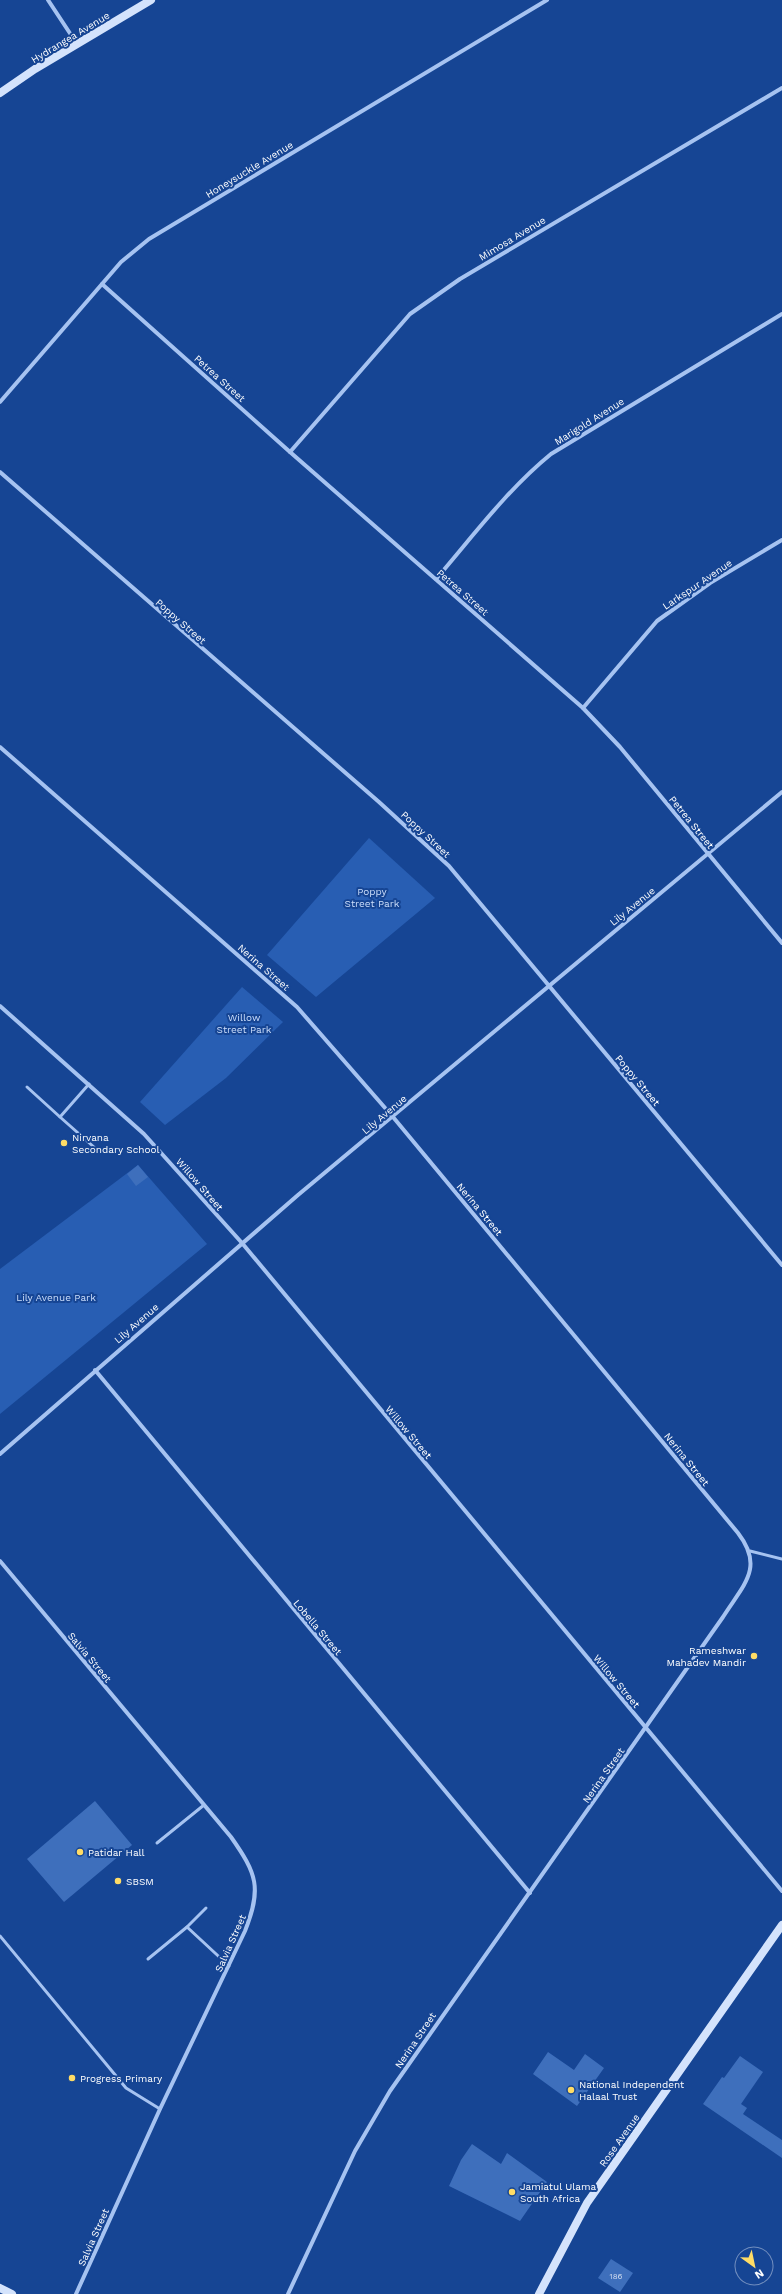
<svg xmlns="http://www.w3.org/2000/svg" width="782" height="2294" font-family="'Work Sans',sans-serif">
  <rect width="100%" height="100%" fill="#164594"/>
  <g fill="#285eb3">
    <path d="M 369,838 L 435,898 L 316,997 L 267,955 Z"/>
    <path d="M 242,987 L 283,1022 L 226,1078 L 165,1125 L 140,1102 Z"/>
    <path d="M 138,1165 L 207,1244 L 0,1414 L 0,1269 Z"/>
  </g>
  <g fill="#3e6fbc">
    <path d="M 138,1165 L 148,1177 L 136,1186 L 127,1174 Z"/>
    <path d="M 95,1801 L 132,1845 L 64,1902 L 27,1859 Z"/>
    <path d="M 548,2052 L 574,2070 L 585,2054 L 604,2068 L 577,2106 L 533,2074 Z"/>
    <path d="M 740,2056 L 763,2072 L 741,2104 L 747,2108 L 743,2114 L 782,2140 L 782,2158 L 703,2104 L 722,2077 L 724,2078 Z"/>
    <path d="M 472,2144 L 501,2164 L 507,2153 L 547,2182 L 520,2221 L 449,2186 L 461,2160 Z"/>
    <path d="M 611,2259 L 633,2273 L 620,2292 L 598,2278 Z"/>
  </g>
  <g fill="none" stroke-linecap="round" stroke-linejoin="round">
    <g stroke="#a6c3f1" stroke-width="3">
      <path d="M 89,1084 L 60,1117 L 95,1148"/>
      <path d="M 27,1087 L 60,1117"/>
      <path d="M 750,1551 L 782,1559"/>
      <path d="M 157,1843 L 204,1805"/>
      <path d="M 187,1927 L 206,1908"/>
      <path d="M 0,1936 L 126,2088 L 160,2109"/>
      <path d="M 148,1959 L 187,1927 L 229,1966"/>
    </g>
    <g stroke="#a6c3f1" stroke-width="4">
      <path d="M 48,0 L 77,44"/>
      <path d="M 102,284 L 290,452 L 583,708 L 620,747 L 782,943"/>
      <path d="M 0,402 L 121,262 L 149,239 L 547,0"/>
      <path d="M 290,452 L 410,314 L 460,279 L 782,88"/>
      <path d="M 0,472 L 379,802 L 449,866 L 782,1265"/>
      <path d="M 436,579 C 473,536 507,490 551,454 L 782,314"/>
      <path d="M 583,708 L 657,621 L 710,583 L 782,540"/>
      <path d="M 0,747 L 297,1007 L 393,1117 L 738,1533 C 765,1568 743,1585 723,1617 L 390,2091 L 355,2151 L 288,2294"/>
      <path d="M 0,1006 L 144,1134 L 242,1243 L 782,1891"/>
      <path d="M 95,1370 L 530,1893"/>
      <path d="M 0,1454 L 298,1195 L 782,792"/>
      <path d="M 0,1561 L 231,1837 C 257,1874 262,1888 245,1931 L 160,2109 L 76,2294"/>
    </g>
    <g stroke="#d4e3fc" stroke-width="8">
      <path d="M 0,93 L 35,69 L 151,0"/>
      <path d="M 0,2288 L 12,2294"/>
      <path d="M 539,2294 L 587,2203 L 782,1925"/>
    </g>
  </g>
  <g fill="#ffdc66" stroke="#164594" stroke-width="1.5">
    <circle cx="64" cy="1143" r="4"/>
    <circle cx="754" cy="1656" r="4"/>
    <circle cx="80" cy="1852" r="4"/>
    <circle cx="118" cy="1881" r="4"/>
    <circle cx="72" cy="2078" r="4"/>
    <circle cx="571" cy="2090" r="4"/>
    <circle cx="512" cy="2192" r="4"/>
  </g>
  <g text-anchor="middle" stroke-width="4" stroke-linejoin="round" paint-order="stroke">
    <g font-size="8" fill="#cfdbee">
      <text x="616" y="2279">186</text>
    </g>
    <g font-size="10" fill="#fff" stroke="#164594">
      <text transform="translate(70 37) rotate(-31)" y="4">Hydrangea Avenue</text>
      <text transform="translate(249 169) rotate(-31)" y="4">Honeysuckle Avenue</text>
      <text transform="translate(512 238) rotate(-31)" y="4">Mimosa Avenue</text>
      <text transform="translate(220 378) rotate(42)" y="4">Petrea Street</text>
      <text transform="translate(589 421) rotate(-32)" y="4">Marigold Avenue</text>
      <text transform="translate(697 584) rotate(-34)" y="4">Larkspur Avenue</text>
      <text transform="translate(463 592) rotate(41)" y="4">Petrea Street</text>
      <text transform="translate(181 621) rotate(41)" y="4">Poppy Street</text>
      <text transform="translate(692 822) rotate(51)" y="4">Petrea Street</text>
      <text transform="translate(426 834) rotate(43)" y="4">Poppy Street</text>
      <text transform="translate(632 906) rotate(-39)" y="4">Lily Avenue</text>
      <text transform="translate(264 967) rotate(41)" y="4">Nerina Street</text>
      <text transform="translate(638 1080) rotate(50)" y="4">Poppy Street</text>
      <text transform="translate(384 1114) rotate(-40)" y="4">Lily Avenue</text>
      <text transform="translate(200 1184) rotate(49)" y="4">Willow Street</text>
      <text transform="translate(480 1209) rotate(50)" y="4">Nerina Street</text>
      <text transform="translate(136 1323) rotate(-41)" y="4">Lily Avenue</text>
      <text transform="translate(409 1432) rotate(50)" y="4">Willow Street</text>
      <text transform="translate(687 1459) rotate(51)" y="4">Nerina Street</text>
      <text transform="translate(318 1627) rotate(50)" y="4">Lobella Street</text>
      <text transform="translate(90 1657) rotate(50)" y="4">Salvia Street</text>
      <text transform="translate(617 1681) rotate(50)" y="4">Willow Street</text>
      <text transform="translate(603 1775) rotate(-55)" y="4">Nerina Street</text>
      <text transform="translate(230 1943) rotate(-66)" y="4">Salvia Street</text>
      <text transform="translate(415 2040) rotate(-56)" y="4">Nerina Street</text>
      <text transform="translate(619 2140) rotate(-55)" y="4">Rose Avenue</text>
      <text transform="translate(93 2237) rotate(-66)" y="4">Salvia Street</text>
    </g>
    <g font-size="10" fill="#cddffc" stroke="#164594">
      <text x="372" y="895">Poppy<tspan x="372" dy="12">Street Park</tspan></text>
      <text x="244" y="1021">Willow<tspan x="244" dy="12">Street Park</tspan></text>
      <text x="56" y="1301">Lily Avenue Park</text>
    </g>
    <g font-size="10" fill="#fff" stroke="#164594" text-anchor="start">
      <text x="72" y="1141">Nirvana<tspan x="72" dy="12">Secondary School</tspan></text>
      <text x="746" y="1654" text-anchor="end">Rameshwar<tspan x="746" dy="12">Mahadev Mandir</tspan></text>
      <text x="88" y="1856">Patidar Hall</text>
      <text x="126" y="1885">SBSM</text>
      <text x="80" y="2082">Progress Primary</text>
      <text x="579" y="2088">National Independent<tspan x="579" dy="12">Halaal Trust</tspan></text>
      <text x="520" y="2190">Jamiatul Ulama<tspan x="520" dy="12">South Africa</tspan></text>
    </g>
  </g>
  <g transform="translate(754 2266) rotate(147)"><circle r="19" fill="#164594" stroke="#738fbf"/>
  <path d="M0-3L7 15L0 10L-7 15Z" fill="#ffdc66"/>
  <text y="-6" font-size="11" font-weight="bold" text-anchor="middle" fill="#ffffff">N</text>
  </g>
</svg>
